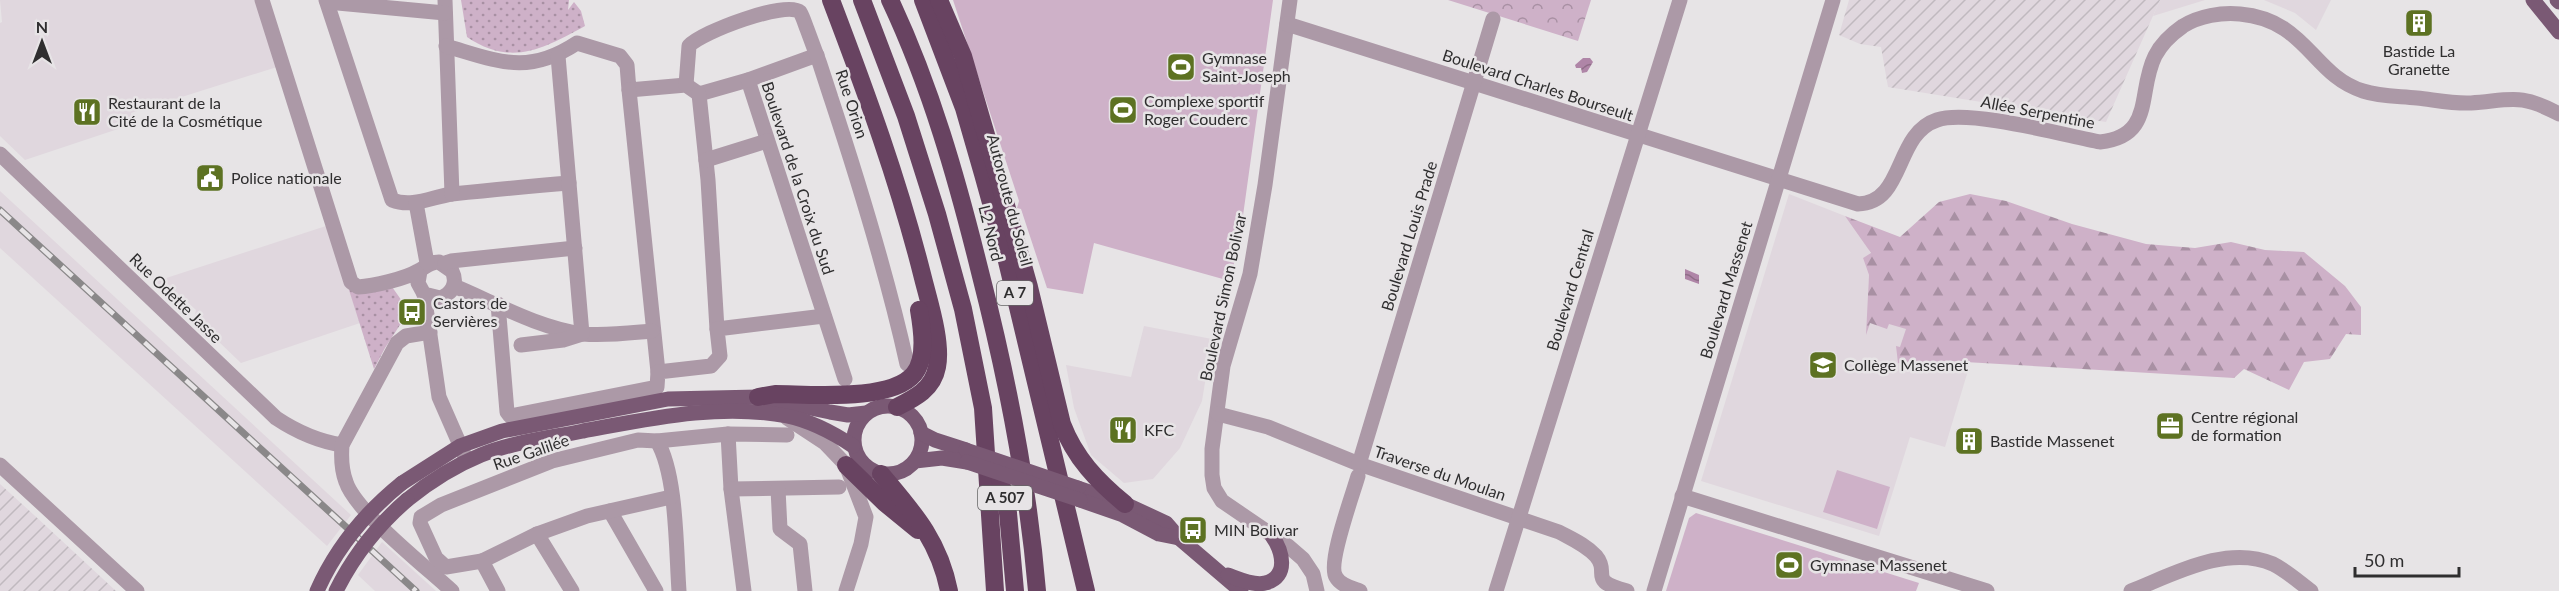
<svg xmlns="http://www.w3.org/2000/svg" width="2559" height="591" font-family="Lato,sans-serif">
  <defs>
    <pattern id="industrial-furrows" width="10" height="10" patternUnits="userSpaceOnUse" patternTransform="scale(1.5)"><rect width="10" height="10" fill="#e0d7de"/><path d="M-1 1l2-2M0 10L10 0M9 11l2-2" fill="none" stroke="#c0b9bf"/></pattern>
    <pattern id="grass-dots" width="8" height="8" patternUnits="userSpaceOnUse" patternTransform="scale(1.5)"><rect width="8" height="8" fill="#ceb1c8"/><path d="M2 2h.1M6 6h.1" fill="none" stroke="#a890a3" stroke-width="1.8" stroke-linecap="round"/></pattern>
    <pattern id="forest-firs" width="22" height="20" patternUnits="userSpaceOnUse" patternTransform="scale(1.5)"><rect width="22" height="20" fill="#ceb1c8"/><path d="M5 1l3.5 6h-7zM16 11l3.5 6h-7z" fill="#a890a3"/></pattern>
    <pattern id="park-crowns" width="20" height="18" patternUnits="userSpaceOnUse" patternTransform="scale(1.5)"><rect width="20" height="18" fill="#ceb1c8"/><path d="M2 6a3 3 0 1 1 6 0M12 15a3 3 0 1 1 6 0" fill="none" stroke="#a890a3"/></pattern>
    <pattern id="water-waves" width="16" height="10" patternUnits="userSpaceOnUse" patternTransform="scale(1.5)"><rect width="16" height="10" fill="#af85a7"/><path d="M0 5q4-4 8 0t8 0" fill="none" stroke="#8f6d88"/></pattern>
  </defs>
  <rect width="100%" height="100%" fill="#e7e4e6"/>
  <g fill="#e0d7de">
    <path d="M 0,0 L 256,0 L 277,67 L 131,113 L 133,124 L 25,160 L 0,136 L 0,23 L 2,22 Z"/>
    <path d="M 2160,0 L 2205,0 L 2153,16 Z"/>
    <path d="M 2264,0 L 2331,0 L 2316,30 L 2295,13 Z"/>
    <path d="M 0,191 L 351,515 L 327,546 L 0,248 Z"/>
    <path d="M 1789,194 L 1845,216 L 1864,240 L 1871,254 L 1863,258 L 1869,275 L 1868,313 L 1911,327 L 1915,366 L 1948,361 L 1970,364 L 1945,447 L 1910,437 L 1879,536 L 1701,481 Z"/>
    <path d="M 329,225 L 360,323 L 241,363 L 194,318 L 196,310 L 184,299 L 174,301 L 154,282 Z"/>
    <path d="M 1144,326 L 1212,339 L 1202,401 L 1180,448 L 1153,479 L 1124,483 L 1091,455 L 1074,408 L 1066,365 L 1131,377 Z"/>
    <path d="M 382,542 L 436,591 L 375,591 L 358,575 Z"/>
  </g>
  <g fill="url(#industrial-furrows)">
    <path d="M 1849,0 L 2160,0 L 2106,122 L 1888,87 L 1881,47 L 1860,44 L 1839,35 Z"/>
    <path d="M 0,484 L 34,515 L 116,591 L 0,591 Z"/>
  </g>
  <g fill="url(#grass-dots)">
    <path d="M 461,0 L 569,0 L 568,10 L 574,2 L 581,11 L 585,26 C 543,49 511,67 467,37 Z"/>
    <path d="M 390,284 L 409,311 L 385,348 L 374,369 L 349,290 Z"/>
  </g>
  <path fill="url(#forest-firs)" d="M 1970,194 L 2006,201 L 2072,224 L 2146,244 L 2195,248 L 2231,242 L 2265,250 L 2304,252 L 2345,286 L 2361,307 L 2361,335 L 2346,334 L 2330,359 L 2304,362 L 2289,390 L 2244,369 L 2234,378 L 1948,361 L 1915,366 L 1898,363 L 1896,346 L 1900,347 L 1906,329 L 1889,324 L 1887,329 L 1870,323 L 1866,335 L 1869,275 L 1863,258 L 1871,253 L 1845,216 L 1900,237 L 1939,202 Z"/>
  <path fill="url(#park-crowns)" d="M 1448,0 L 1591,0 L 1578,41 Z"/>
  <g fill="#ceb1c8">
    <path d="M 953,0 L 1273,0 L 1240,237 L 1230,281 L 1094,243 L 1083,294 L 1047,288 L 1021,209 L 1017,208 L 1019,201 Z"/>
    <path d="M 1837,470 L 1890,487 L 1877,529 L 1823,512 Z"/>
    <path d="M 1696,513 L 1919,583 L 1916,591 L 1666,591 L 1689,518 Z"/>
  </g>
  <g fill="url(#water-waves)">
    <path d="M 1583,58 L 1590,58 L 1593,62 L 1587,72 L 1582,73 L 1581,68 L 1576,68 L 1575,65 Z"/>
    <path d="M 1685,269 L 1699,275 L 1699,284 L 1685,279 Z"/>
  </g>
  <g fill="none" stroke-linecap="round" stroke-linejoin="round">
    <g stroke="#ac99a7" stroke-width="15">
      <path d="M 262,0 L 351,282 L 358,287 C 373,286 405,279 418,271 C 426,267 429,262 439,262 L 452,271 C 458,283 452,294 440,298 L 424,294 L 418,283 L 420,271"/>
      <path d="M 326,0 L 392,200 C 412,208 432,197 452,194 C 491,190 530,186 569,183"/>
      <path d="M 445,0 L 452,194"/>
      <path d="M 1290,0 L 1265,185 L 1250,274 L 1223,366 L 1212,449 L 1212,475 L 1214,488 L 1222,501 L 1288,546 L 1303,559 L 1313,574 L 1317,591"/>
      <path d="M 327,2 L 445,13"/>
      <path d="M 1287,24 L 1858,204 C 1905,203 1894,134 1937,120 C 1970,109 2063,135 2100,142 C 2155,136 2137,92 2155,56 C 2161,44 2173,33 2183,26 C 2199,16 2222,12 2240,14 C 2307,20 2312,75 2363,91 C 2381,97 2399,96 2417,98 C 2435,100 2454,104 2471,103 C 2512,100 2520,93 2559,114"/>
      <path d="M 446,46 C 498,61 527,76 577,43 L 620,56 L 627,65 L 629,90 L 686,85 L 699,94 L 748,80 L 845,379"/>
      <path d="M 748,80 L 817,55"/>
      <path d="M 686,85 L 689,46 C 701,32 787,0 800,12 C 803,17 805,24 807,29 C 816,52 824,75 831,98 C 860,186 887,274 907,364"/>
      <path d="M 629,90 L 658,372"/>
      <path d="M 699,94 L 708,180 L 717,329"/>
      <path d="M 0,154 L 276,418 C 297,432 317,441 342,445"/>
      <path d="M 706,160 L 767,141"/>
      <path d="M 416,203 L 427,263"/>
      <path d="M 445,263 L 451,261 L 575,248"/>
      <path d="M 454,286 C 495,303 538,328 583,334 C 606,336 629,333 652,331"/>
      <path d="M 424,294 L 439,397 L 467,461"/>
      <path d="M 498,304 L 507,412 L 510,416 L 657,387 L 658,372 L 711,366 L 720,356 L 717,329 L 824,316"/>
      <path d="M 430,332 L 406,336 L 397,343 L 342,445 C 341,458 341,469 346,482 C 356,512 426,567 452,591"/>
      <path d="M 521,345 L 563,340 L 582,334 L 558,56"/>
      <path d="M 1218,414 L 1268,427 L 1359,464 L 1559,532 C 1572,539 1586,545 1596,556 C 1611,574 1586,580 1627,591"/>
      <path d="M 787,418 L 825,443 L 846,465 L 866,517 L 861,544 L 846,591"/>
      <path d="M 728,434 L 731,489 L 744,591"/>
      <path d="M 657,441 C 677,474 676,550 679,591"/>
      <path d="M 1359,464 L 1493,19"/>
      <path d="M 0,465 L 137,591"/>
      <path d="M 1358,476 C 1353,494 1327,564 1336,577 C 1340,585 1352,588 1360,591"/>
      <path d="M 731,489 L 839,487"/>
      <path d="M 778,489 L 780,529 L 800,544 L 805,591"/>
      <path d="M 1682,496 L 1987,591"/>
      <path d="M 610,511 L 656,591"/>
      <path d="M 537,534 L 572,591"/>
      <path d="M 482,561 L 537,534 L 587,516 L 671,497"/>
      <path d="M 498,591 L 482,561 L 446,567 L 436,558 L 420,523 L 421,517 L 441,505 L 552,461 L 638,440 L 657,441 L 728,434 L 787,435"/>
      <path d="M 1496,591 L 1680,0"/>
      <path d="M 1654,591 L 1833,0"/>
      <path d="M 2131,591 C 2174,574 2227,544 2273,564 C 2287,571 2299,582 2311,591"/>
    </g>
    <g stroke="#7a5974" stroke-width="15">
      <path d="M 2533,0 L 2559,32"/>
      <path d="M 2557,0 L 2559,2"/>
      <circle cx="888" cy="440" r="34"/>
      <path d="M 921,433 L 935,440 L 966,450"/>
      <path d="M 915,461 L 942,458 L 967,462"/>
      <path d="M 402,483 L 460,446 L 502,431 L 668,399 L 758,397 L 830,412 L 848,415 L 866,413"/>
      <path d="M 1078,488 L 1125,504 L 1166,523 L 1179,538 L 1241,591"/>
      <path d="M 407,500 C 429,482 454,466 481,455 C 513,442 549,438 583,431 C 649,419 719,403 787,416 C 811,421 832,432 853,446"/>
      <path d="M 1080,500 L 1123,515 L 1159,534 L 1179,538"/>
      <path d="M 1228,575 C 1239,579 1254,586 1265,583 C 1290,577 1282,550 1272,536"/>
    </g>
    <g stroke="#684361" stroke-width="18">
      <path d="M 831,0 C 866,92 899,182 923,278 C 929,302 942,342 937,367 C 933,389 915,398 897,407"/>
      <path d="M 862,0 L 906,116 L 937,214 L 963,309 L 983,408 L 995,591"/>
      <path d="M 890,0 C 931,87 957,179 980,272 C 1007,377 1028,484 1037,591"/>
      <path d="M 923,0 L 964,108 L 983,174 L 1005,253 L 1086,591"/>
      <path d="M 939,0 L 963,56 L 991,152 L 1029,287 L 1062,424 C 1075,458 1097,481 1125,504"/>
      <path d="M 758,397 L 775,394 C 810,394 891,402 914,374 C 927,358 922,328 919,310"/>
      <path d="M 846,465 L 885,503 L 918,530"/>
      <path d="M 997,465 L 1008,513 L 1015,591"/>
      <path d="M 881,474 C 913,512 939,540 949,591"/>
    </g>
    <g stroke="#8a8889" stroke-width="7">
      <path id="rail" d="M 0,210 L 416,591"/>
    </g>
    <use href="#rail" stroke="#e7e4e6" stroke-width="4.5" stroke-dasharray="14" stroke-linecap="butt"/>
    <g stroke="#7a5974" stroke-width="15">
      <path d="M 966,450 L 1078,488"/>
      <path d="M 967,462 L 1080,500"/>
      <path d="M 317,591 C 336,548 366,512 402,483"/>
      <path d="M 336,591 C 353,557 378,525 407,500"/>
    </g>
  </g>
  <defs>
    <g id="building-square" transform="scale(1.5)"><rect x="-9" y="-9" width="18" height="18" rx="4" fill="#5d7222" stroke="#e7e4e6"/><path d="M-4-6H4V6H1V3H-1V6H-4ZM-2.5-4.3h1.7v1.8h-1.7ZM.8-4.3h1.7v1.8H.8ZM-2.5-1h1.7V.8h-1.7ZM.8-1h1.7V.8H.8Z" fill="#fff"/></g>
    <g id="stadium-square" transform="scale(1.5)"><rect x="-9" y="-9" width="18" height="18" rx="4" fill="#5d7222" stroke="#e7e4e6"/><path d="M0-5a6.5 5 0 1 0 0 10a6.5 5 0 1 0 0-10ZM-3.5-1.8h7v3.6h-7Z" fill="#fff"/></g>
    <g id="restaurant-square" transform="scale(1.5)"><rect x="-9" y="-9" width="18" height="18" rx="4" fill="#5d7222" stroke="#e7e4e6"/><path d="M-5-6h1v4h1v-4h1v4h1v-4h1v5L-1.5 .5V6h-2V.5L-5-1ZM5-6V6H3V1.5H1.5Q1.5-4 5-6Z" fill="#fff"/></g>
    <g id="civic-square" transform="scale(1.5)"><rect x="-9" y="-9" width="18" height="18" rx="4" fill="#5d7222" stroke="#e7e4e6"/><path d="M-.6-6.5H3V-4.5H.6V-3L4-1V1h2V6H-6V1h2V-1L-.6-3ZM-1.2 2.5V6h2.4V2.5Z" fill="#fff"/></g>
    <g id="bus-square" transform="scale(1.5)"><rect x="-9" y="-9" width="18" height="18" rx="4" fill="#5d7222" stroke="#e7e4e6"/><path d="M-5-6H5V4H4V6H2V4H-2V6H-4V4H-5ZM-3.5-4V0h7V-4ZM-3.5 1.2v1.5H-2V1.2ZM2 1.2v1.5H3.5V1.2Z" fill="#fff"/></g>
    <g id="school-square" transform="scale(1.5)"><rect x="-9" y="-9" width="18" height="18" rx="4" fill="#5d7222" stroke="#e7e4e6"/><path d="M0-5L7-2L0 1L-7-2ZM-4 1L0 2.5L4 1V4Q0 6-4 4Z" fill="#fff"/></g>
    <g id="office-square" transform="scale(1.5)"><rect x="-9" y="-9" width="18" height="18" rx="4" fill="#5d7222" stroke="#e7e4e6"/><path d="M-6-3h4V-5.5h4V-3h4V5H-6ZM-1-4.5V-3h2v-1.5ZM-6 0V1H6V0Z" fill="#fff"/></g>
  </defs>
  <g fill-rule="evenodd">
    <use href="#building-square" x="2419" y="23"/>
    <use href="#stadium-square" x="1181" y="67"/>
    <use href="#stadium-square" x="1123" y="110"/>
    <use href="#restaurant-square" x="87" y="112"/>
    <use href="#civic-square" x="210" y="178"/>
    <use href="#bus-square" x="412" y="312"/>
    <use href="#school-square" x="1823" y="365"/>
    <use href="#office-square" x="2170" y="426"/>
    <use href="#restaurant-square" x="1123" y="430"/>
    <use href="#building-square" x="1969" y="441"/>
    <use href="#bus-square" x="1193" y="530"/>
    <use href="#stadium-square" x="1789" y="565"/>
  </g>
  <g text-anchor="middle" stroke-width="5" stroke-linejoin="round" paint-order="stroke">
    <g fill="#e7e4e6" stroke="#666566" stroke-width="1.5">
      <rect x="997" y="281" width="36" height="24" rx="4.5"/>
      <rect x="978" y="486" width="54" height="24" rx="4.5"/>
    </g>
    <g font-size="15" font-weight="bold" fill="#2f2e2f">
      <text x="1015" y="298">A 7</text>
      <text x="1005" y="503">A 507</text>
    </g>
    <g font-size="16" fill="#2f2e2f" stroke="#e7e4e6" text-anchor="start">
      <text x="2419" y="57" text-anchor="middle">Bastide La<tspan x="2419" dy="18">Granette</tspan></text>
      <text x="1202" y="64">Gymnase<tspan x="1202" dy="18">Saint-Joseph</tspan></text>
      <text x="1144" y="107">Complexe sportif<tspan x="1144" dy="18">Roger Couderc</tspan></text>
      <text x="108" y="109">Restaurant de la<tspan x="108" dy="18">Cité de la Cosmétique</tspan></text>
      <text x="231" y="184">Police nationale</text>
      <text x="433" y="309">Castors de<tspan x="433" dy="18">Servières</tspan></text>
      <text x="1844" y="371">Collège Massenet</text>
      <text x="2191" y="423">Centre régional<tspan x="2191" dy="18">de formation</tspan></text>
      <text x="1144" y="436">KFC</text>
      <text x="1990" y="447">Bastide Massenet</text>
      <text x="1214" y="536">MIN Bolivar</text>
      <text x="1810" y="571">Gymnase Massenet</text>
    </g>
    <g font-size="16" fill="#2f2e2f" stroke="#e7e4e6">
      <text transform="translate(1538 85) rotate(18)" y="6">Boulevard Charles Bourseult</text>
      <text transform="translate(852 104) rotate(72)" y="6">Rue Orion</text>
      <text transform="translate(2038 112) rotate(11)" y="6">Allée Serpentine</text>
      <text transform="translate(798 178) rotate(72)" y="6">Boulevard de la Croix du Sud</text>
      <text transform="translate(1010 200) rotate(75)" y="6">Autoroute du Soleil</text>
      <text transform="translate(991 233) rotate(76)" y="6">L2 Nord</text>
      <text transform="translate(1409 236) rotate(-73)" y="6">Boulevard Louis Prade</text>
      <text transform="translate(1570 290) rotate(-73)" y="6">Boulevard Central</text>
      <text transform="translate(1726 290) rotate(-73)" y="6">Boulevard Massenet</text>
      <text transform="translate(1223 297) rotate(-78)" y="6">Boulevard Simon Bolivar</text>
      <text transform="translate(176 298) rotate(44)" y="6">Rue Odette Jasse</text>
      <text transform="translate(531 452) rotate(-19)" y="6">Rue Galilée</text>
      <text transform="translate(1440 473) rotate(19)" y="6">Traverse du Moulan</text>
    </g>
  </g>
  <g transform="translate(42 42)" stroke="#e7e4e6" stroke-width="4.5" paint-order="stroke">
  <path d="M0-4.5L10 22L0 15L-10 22Z" fill="#2f2e2f"/>
  <text y="-9" font-size="16" font-weight="bold" text-anchor="middle" fill="#2f2e2f">N</text>
  </g>
  <path d="M2355 567v9h104v-9" fill="none" stroke="#2f2e2f" stroke-width="3"/>
  <text x="2364" y="567" font-size="18" fill="#2f2e2f" stroke="#e7e4e6" stroke-width="4.5" paint-order="stroke">50 m</text>
</svg>
